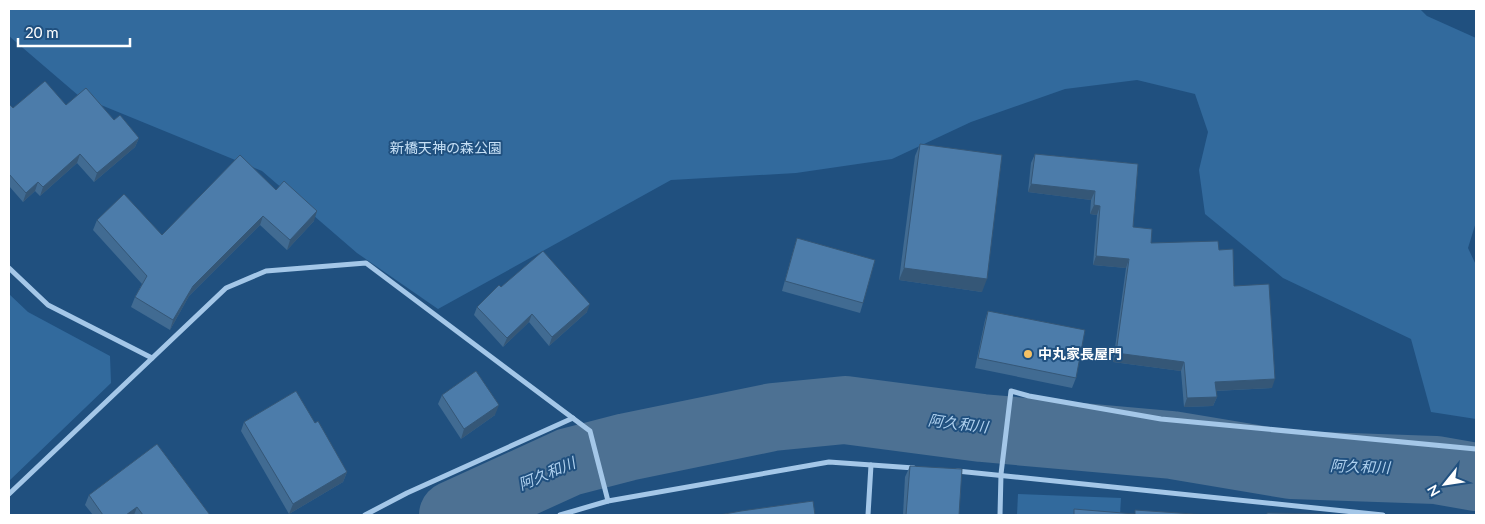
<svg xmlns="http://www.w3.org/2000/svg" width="1485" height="524" font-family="Lato,'Noto Sans JP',sans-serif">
  <rect width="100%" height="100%" fill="#20507f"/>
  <g fill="#326a9d">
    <path d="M 9,9 L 1420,9 L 1427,16 L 1476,38 L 1476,222 L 1468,248 L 1476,265 L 1476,419 L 1431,412 L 1411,339 L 1283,278 L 1205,214 L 1199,170 L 1208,132 L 1195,94 L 1137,80 L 1065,89 L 971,122 L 892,159 L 796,173 L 671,180 L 438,309 L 357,253 L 262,171 L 79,96 L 9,36 Z"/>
    <path d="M 9,294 L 28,312 L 110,356 L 111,383 L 9,481 Z"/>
    <path d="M 1018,494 L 1121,498 L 1120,515 L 1017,515 Z"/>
  </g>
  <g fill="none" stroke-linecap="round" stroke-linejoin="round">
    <path stroke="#4d7193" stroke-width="68" d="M 453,515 L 569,462 L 627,447 L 773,417 L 845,410 L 982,428 L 1172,445 L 1291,465 L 1436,470 L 1476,477"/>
    <g stroke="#a4c7e8" stroke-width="5">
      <path d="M 9,268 L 48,305 L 152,358"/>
      <path d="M 957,471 L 1383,515"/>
      <path d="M 9,494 L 226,288 L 266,271 L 366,263 L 590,431 L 608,501"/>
      <path d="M 365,515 L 407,493 L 573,418"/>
      <path d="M 560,515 L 608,501 L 829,462 L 914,468"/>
      <path d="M 868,515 L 871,465"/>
      <path d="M 1000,515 L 1001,474 L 1011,391 L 1029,396 L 1161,419 L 1476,449"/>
    </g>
  </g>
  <g fill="#416b92">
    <path d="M 9,104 L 13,108 L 66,105 L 114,120 L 139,138 L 135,147 L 94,182 L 77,163 L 40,196 L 35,191 L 23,202 L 9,186 Z"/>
    <path d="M 920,144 L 982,292 L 899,280 L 915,156 Z"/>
    <path d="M 1035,154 L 1138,164 L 1133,227 L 1151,243 L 1219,250 L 1234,286 L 1272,388 L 1216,391 L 1217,397 L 1213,406 L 1184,407 L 1181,371 L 1113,362 L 1126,268 L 1093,265 L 1097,215 L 1090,214 L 1091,200 L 1028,192 L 1031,163 Z"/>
    <path d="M 276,190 L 314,221 L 287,250 L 260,225 L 189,296 L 170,330 L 131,307 L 135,297 L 142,284 L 93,230 L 97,220 L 162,235 Z"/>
    <path d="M 797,238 L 863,303 L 860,313 L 782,291 L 794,248 Z"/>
    <path d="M 501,287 L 587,312 L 549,346 L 529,322 L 503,347 L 474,315 L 477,307 Z"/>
    <path d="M 988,311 L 1076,378 L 1072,388 L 975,368 L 985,320 Z"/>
    <path d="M 442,395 L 495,415 L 461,439 L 438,404 Z"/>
    <path d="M 244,422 L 315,423 L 347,472 L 343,482 L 289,514 L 241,431 Z"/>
    <path d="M 910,466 L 959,515 L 903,515 L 905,477 Z"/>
    <path d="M 89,495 L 210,515 L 93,515 L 85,505 Z"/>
  </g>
  <g fill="#355777">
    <path d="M 139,138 L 135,147 L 94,182 L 97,173 Z"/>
    <path d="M 80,154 L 77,163 L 40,196 L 43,187 Z"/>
    <path d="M 38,182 L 35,191 L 23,202 L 26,193 Z"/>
    <path d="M 1031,184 L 1095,191 L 1091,200 L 1028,192 Z"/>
    <path d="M 1094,205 L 1100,206 L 1097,215 L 1090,214 Z"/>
    <path d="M 317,211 L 314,221 L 287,250 L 290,240 Z"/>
    <path d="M 263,216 L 260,225 L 189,296 L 170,330 L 173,320 L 193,286 Z"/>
    <path d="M 1096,256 L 1129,259 L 1126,268 L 1093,265 Z"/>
    <path d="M 904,268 L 987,279 L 982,292 L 899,280 Z"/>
    <path d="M 590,304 L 587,312 L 549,346 L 552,337 Z"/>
    <path d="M 532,314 L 529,322 L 503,347 L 507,338 Z"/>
    <path d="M 1116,353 L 1184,362 L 1181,371 L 1113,362 Z"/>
    <path d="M 1275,379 L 1272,388 L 1212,391 L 1215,382 Z"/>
    <path d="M 1217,397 L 1213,406 L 1184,407 L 1187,398 Z"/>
    <path d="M 499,405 L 495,415 L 461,439 L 464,429 Z"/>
    <path d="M 347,472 L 343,482 L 289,514 L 293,504 Z"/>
    <path d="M 137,507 L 134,515 L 126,515 Z"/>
  </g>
  <g fill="#4c7caa" stroke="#355777">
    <path d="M 45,81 L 66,105 L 86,88 L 114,120 L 120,115 L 139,138 L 97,173 L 80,154 L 43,187 L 38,182 L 26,193 L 9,174 L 9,104 L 13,108 Z"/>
    <path d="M 920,144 L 1002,155 L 987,279 L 904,268 Z"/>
    <path d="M 1035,154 L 1138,164 L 1133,227 L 1152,229 L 1151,243 L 1218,241 L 1219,250 L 1233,249 L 1234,286 L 1269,284 L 1275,379 L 1215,382 L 1217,397 L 1187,398 L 1184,362 L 1116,353 L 1129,259 L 1096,256 L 1100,206 L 1094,205 L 1095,191 L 1031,184 Z"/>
    <path d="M 240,155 L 276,190 L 284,181 L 317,211 L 290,240 L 263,216 L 193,286 L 173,320 L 135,297 L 147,276 L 97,220 L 124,194 L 162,235 Z"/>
    <path d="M 797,238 L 875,260 L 863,303 L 785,281 Z"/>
    <path d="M 543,251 L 590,304 L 552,337 L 532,314 L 507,338 L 477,307 L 499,285 L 501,287 Z"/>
    <path d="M 988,311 L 1085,330 L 1076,378 L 978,358 Z"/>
    <path d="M 476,371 L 499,405 L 464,429 L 442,395 Z"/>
    <path d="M 296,391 L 315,423 L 318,421 L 347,472 L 293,504 L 244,422 Z"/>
    <path d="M 157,444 L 210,515 L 143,515 L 137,507 L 126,515 L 103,515 L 89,495 Z"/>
    <path d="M 910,466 L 962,469 L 959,515 L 906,515 Z"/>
    <path d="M 813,501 L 815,515 L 719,515 L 741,511 Z"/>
    <path d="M 1074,509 L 1135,514 L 1135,510 L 1208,515 L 1074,515 Z"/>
    <path d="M 1267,513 L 1325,514 L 1325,515 L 1267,515 Z"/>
  </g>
  <circle fill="#f5c164" stroke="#20507f" stroke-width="2" cx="1028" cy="354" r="5"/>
  <g text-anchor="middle" stroke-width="4" stroke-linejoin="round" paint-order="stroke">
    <g font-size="14" fill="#c7e0f6" stroke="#20507f">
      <text x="446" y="153">新橋天神の森公園</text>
    </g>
    <g font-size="14" font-weight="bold" fill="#fff" stroke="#20507f" text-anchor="start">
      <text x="1038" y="359">中丸家長屋門</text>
    </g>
    <g font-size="15" font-style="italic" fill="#afd1ef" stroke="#20507f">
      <text transform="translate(958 424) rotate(7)" y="5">阿久和川</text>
      <text transform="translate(1360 467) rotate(2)" y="5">阿久和川</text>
      <text transform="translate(547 474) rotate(-23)" y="5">阿久和川</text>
    </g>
  </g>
  <rect width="1485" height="524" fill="none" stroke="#ffffff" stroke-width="20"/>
  <g transform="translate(1445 484) rotate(240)" stroke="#20507f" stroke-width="4" paint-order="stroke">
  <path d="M0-4L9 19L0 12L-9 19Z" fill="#ffffff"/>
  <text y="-8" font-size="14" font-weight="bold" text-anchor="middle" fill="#ffffff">N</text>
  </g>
  <path d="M18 38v8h112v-8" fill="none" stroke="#ffffff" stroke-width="2.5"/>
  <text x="25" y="38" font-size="15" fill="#ffffff" stroke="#20507f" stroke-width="4" paint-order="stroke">20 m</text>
</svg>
